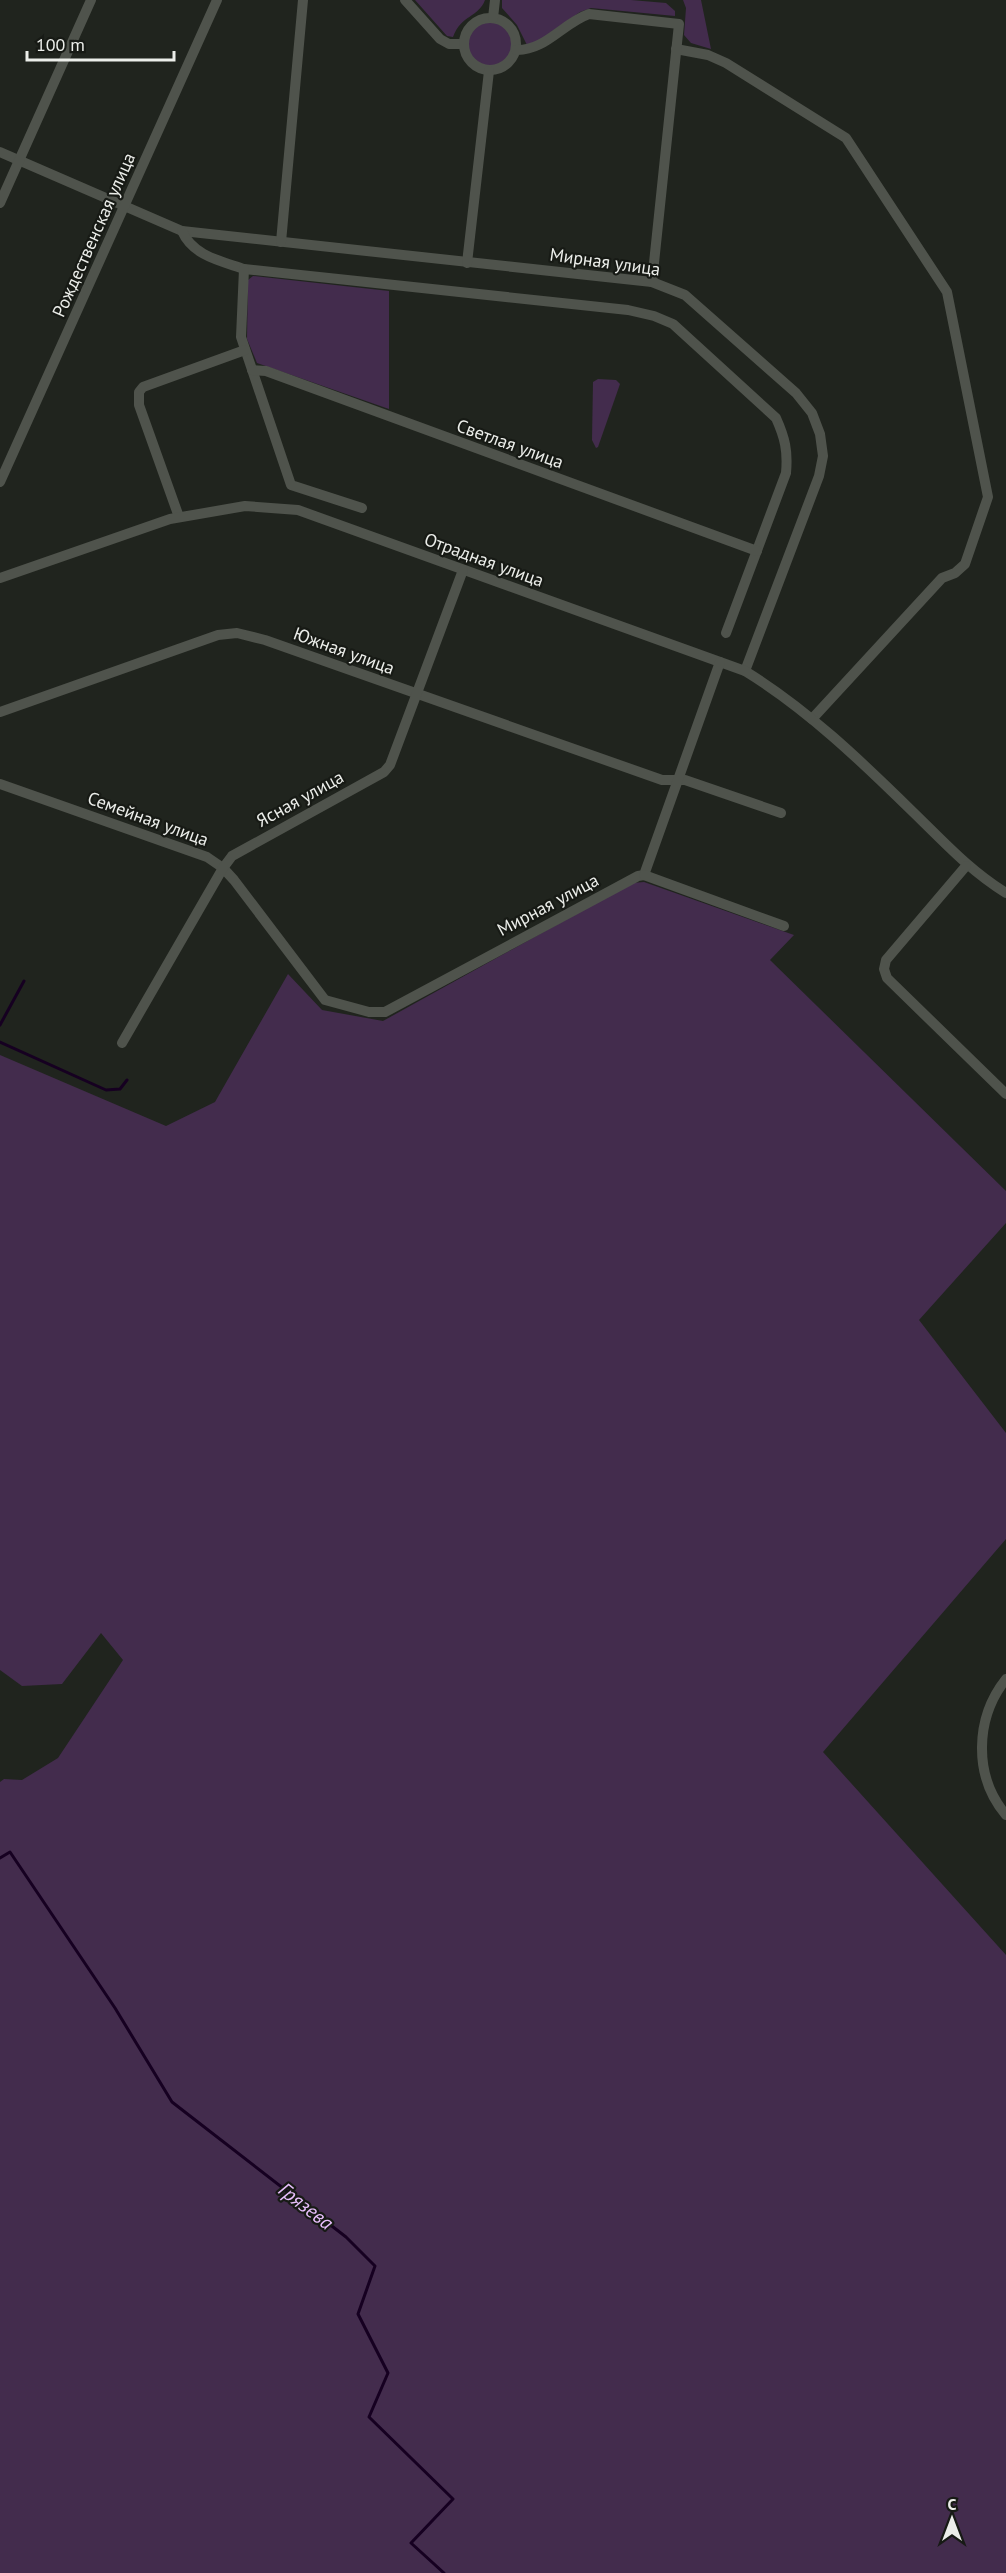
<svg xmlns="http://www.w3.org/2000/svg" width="1006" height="2573" font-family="'PT Sans',sans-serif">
  <rect width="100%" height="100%" fill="#20241e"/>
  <g fill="#432c4d">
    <path d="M 415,0 L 485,0 C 479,17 461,15 453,37 L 447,36 Z"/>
    <path d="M 502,0 L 631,0 L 666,3 L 675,11 L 675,16 L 591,8 L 580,12 L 534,44 L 527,45 L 517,25 L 502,8 Z"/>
    <path d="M 683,0 L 701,0 L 711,49 L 691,43 L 684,35 L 686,8 Z"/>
    <circle cx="490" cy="44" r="22"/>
    <path d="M 253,276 L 389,291 L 389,409 L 257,363 L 247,339 L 248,280 Z"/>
    <path d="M 598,379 L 616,380 L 620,384 L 598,447 L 596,448 L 592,440 L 593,382 Z"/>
    <path d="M 644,882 L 794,935 L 770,960 L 1006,1191 L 1006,1223 L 919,1320 L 1006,1433 L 1006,1539 L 823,1752 L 1006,1955 L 1006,2573 L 0,2573 L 0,1782 L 4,1779 L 22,1780 L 58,1758 L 123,1660 L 101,1633 L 62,1684 L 22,1686 L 0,1670 L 0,1055 L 166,1126 L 215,1102 L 288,974 L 322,1010 L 383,1021 L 632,883 Z"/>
  </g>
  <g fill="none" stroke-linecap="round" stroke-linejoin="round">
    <g stroke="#160021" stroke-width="3">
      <path d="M 0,1025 L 24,981"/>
      <path d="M 0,1042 L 106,1090 L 120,1089 L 127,1080"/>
      <path d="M 0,1858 L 10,1852 L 115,2008 L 172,2102 L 346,2237 L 375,2266 L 358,2314 L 388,2373 L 369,2417 L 453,2499 L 411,2543 L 444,2573"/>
    </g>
    <g stroke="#4f534c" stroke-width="10">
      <path d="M 405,0 L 440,39 L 449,44 L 464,44"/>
      <circle cx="490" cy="44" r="26"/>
      <path d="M 493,18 L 495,0"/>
      <path d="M 676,49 L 708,55 L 726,63 L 846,138 L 947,292 L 988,497 L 965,564 L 955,573 L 942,578 L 812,719"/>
      <path d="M 516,50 C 545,51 563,23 589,14 L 679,24 L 652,282"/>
      <path d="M 0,152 L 182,231 L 652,282 L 685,295 L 796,393 L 812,413 L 820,434 L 823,456 L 819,476 L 745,671"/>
      <path d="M 0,203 L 91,0"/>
      <path d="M 182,231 C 193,256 221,261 244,269 L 628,310 L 654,316 L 673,324 L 776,418 C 785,438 788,451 786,473 L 726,633"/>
      <path d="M 281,242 L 303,0"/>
      <path d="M 467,263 L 489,71"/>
      <path d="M 244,269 L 241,337 L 291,485 L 362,508"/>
      <path d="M 252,370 L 266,371 L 757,551"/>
      <path d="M 0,482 L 217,0"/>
      <path d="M 179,517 L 139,405 L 139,392 L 143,387 L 245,350"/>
      <path d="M 0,578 L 170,519 L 245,506 L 298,510 L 745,671 C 807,709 861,761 913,812 C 944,842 969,870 1006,893"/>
      <path d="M 0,712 L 218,635 L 237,633 L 265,640 L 662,780 L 685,780 L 781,813"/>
      <path d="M 0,784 L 207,857 L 223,868 L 234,880 L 325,1000 L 369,1012 L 385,1012 L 638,876 L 644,875 L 720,662"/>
      <path d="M 966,866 L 886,960 L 884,969 L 887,978 L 1006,1094"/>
      <path d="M 644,875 L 784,926"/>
      <path d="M 122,1043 L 223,868 L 232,856 L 384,772 L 390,765 L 463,570"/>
      <path d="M 1006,1679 C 975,1718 973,1776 1006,1815"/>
    </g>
  </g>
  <g text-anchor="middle" stroke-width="4.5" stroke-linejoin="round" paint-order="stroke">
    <g font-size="18" fill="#eceeea" stroke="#171a15">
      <text transform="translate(94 235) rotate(-66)" y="6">Рождественская улица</text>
      <text transform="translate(605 262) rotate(8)" y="6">Мирная улица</text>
      <text transform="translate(510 444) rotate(20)" y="6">Светлая улица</text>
      <text transform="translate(484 560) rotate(20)" y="6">Отрадная улица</text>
      <text transform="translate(344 651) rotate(20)" y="6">Южная улица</text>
      <text transform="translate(300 799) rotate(-29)" y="6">Ясная улица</text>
      <text transform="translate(148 819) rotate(20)" y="6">Семейная улица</text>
      <text transform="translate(548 905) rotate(-28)" y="6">Мирная улица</text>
    </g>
    <g font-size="20" font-style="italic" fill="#e7befb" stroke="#171a15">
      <text transform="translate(306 2206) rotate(38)" y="7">Грязева</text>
    </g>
  </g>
  <g transform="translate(952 2519)" stroke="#171a15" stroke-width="4.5" paint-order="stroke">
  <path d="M0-4.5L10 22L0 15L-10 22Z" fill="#eceeea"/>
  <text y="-9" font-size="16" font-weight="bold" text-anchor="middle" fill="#eceeea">С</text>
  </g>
  <path d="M27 51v9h147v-9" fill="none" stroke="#eceeea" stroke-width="3"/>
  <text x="36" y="51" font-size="18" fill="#eceeea" stroke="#171a15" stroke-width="4.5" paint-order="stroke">100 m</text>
</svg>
